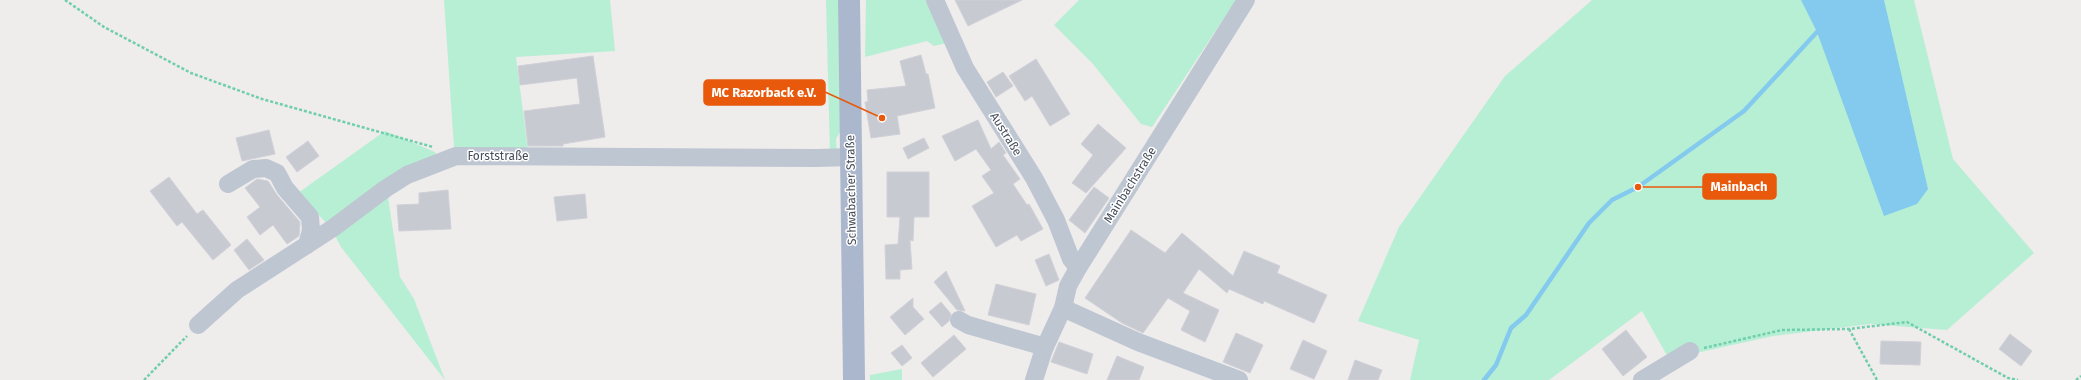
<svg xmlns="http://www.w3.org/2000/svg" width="2081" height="380" font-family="'Fira Sans',sans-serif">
  <rect width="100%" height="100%" fill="#efecec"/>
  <g fill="#b7efd4">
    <path d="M 444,0 L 610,0 L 615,51 L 516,57 L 528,151 L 454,148 Z"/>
    <path d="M 826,0 L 838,0 L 841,130 L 836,139 L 837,157 L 830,153 Z"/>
    <path d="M 866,0 L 927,0 L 947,43 L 934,46 L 927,41 L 865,57 Z"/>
    <path d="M 1079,0 L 1236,0 L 1152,127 L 1141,124 L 1093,64 L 1054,25 Z"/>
    <path d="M 1592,0 L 1914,0 L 1953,159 L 2034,253 L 1947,330 L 1870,324 L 1773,336 L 1669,359 L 1642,311 L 1549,380 L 1410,380 L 1419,340 L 1358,321 L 1399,227 L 1505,76 Z"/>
    <path d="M 385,131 L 435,152 L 438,158 L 386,184 L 400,277 L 414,299 L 445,380 L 341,247 L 331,228 L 298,193 Z"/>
    <path d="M 902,369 L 902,380 L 870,380 L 870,375 Z"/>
  </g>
  <path fill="#83caee" d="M 1801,0 L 1884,0 L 1928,189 L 1917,204 L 1884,216 L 1817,32 Z"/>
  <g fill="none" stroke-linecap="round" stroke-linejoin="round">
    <path stroke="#83caee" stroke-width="4.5" d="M 1484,380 L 1496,365 L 1511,328 L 1526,315 L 1589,223 L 1612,200 L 1638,187 L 1744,111 L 1817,32"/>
  </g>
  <g fill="#c8cad2" stroke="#d0d1d8">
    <path d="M 955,0 L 1022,0 L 968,26 Z"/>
    <path d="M 921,55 L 926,74 L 928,74 L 935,108 L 897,116 L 900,134 L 871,138 L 865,102 L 868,102 L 867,90 L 906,86 L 900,61 Z"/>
    <path d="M 593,56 L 605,137 L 563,144 L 563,146 L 528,146 L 524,111 L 580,104 L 577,78 L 520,85 L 518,66 Z"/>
    <path d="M 1036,59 L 1070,114 L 1050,126 L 1032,96 L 1025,101 L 1009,76 Z"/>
    <path d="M 1003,72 L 1013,86 L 996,97 L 987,82 Z"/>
    <path d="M 978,120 L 991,149 L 999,142 L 1006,153 L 1003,155 L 1020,179 L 1013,184 L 1027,205 L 1029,204 L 1043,229 L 1021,241 L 1017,235 L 996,247 L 972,206 L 994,193 L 982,176 L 991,170 L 976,149 L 955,161 L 942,136 Z"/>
    <path d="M 1098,124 L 1126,148 L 1086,193 L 1072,183 L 1093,155 L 1081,144 Z"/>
    <path d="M 269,130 L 275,154 L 242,161 L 236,138 Z"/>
    <path d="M 924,138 L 929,148 L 908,159 L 903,148 Z"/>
    <path d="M 308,141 L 319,156 L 297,172 L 286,157 Z"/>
    <path d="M 887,172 L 929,172 L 929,217 L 914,217 L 913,241 L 910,240 L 912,269 L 900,270 L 900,279 L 886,279 L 885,245 L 898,244 L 900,217 L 887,217 Z"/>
    <path d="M 169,177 L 197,214 L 203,210 L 231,245 L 213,260 L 182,222 L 177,226 L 150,191 Z"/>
    <path d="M 257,179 L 268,181 L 277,195 L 300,222 L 299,236 L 287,244 L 273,225 L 260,235 L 247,217 L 260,207 L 245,188 Z"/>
    <path d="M 1094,187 L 1109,198 L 1085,233 L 1069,220 Z"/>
    <path d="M 448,190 L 451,229 L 399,231 L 397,205 L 419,204 L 419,193 Z"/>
    <path d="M 585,194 L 587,218 L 557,221 L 554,197 Z"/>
    <path d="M 1131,230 L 1165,253 L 1182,233 L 1233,276 L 1244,251 L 1280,266 L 1277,273 L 1327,295 L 1314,323 L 1264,301 L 1263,304 L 1229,289 L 1227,293 L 1199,269 L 1183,293 L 1219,310 L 1205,342 L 1181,330 L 1190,311 L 1168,298 L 1143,333 L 1122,323 L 1085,298 Z"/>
    <path d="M 247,239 L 264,260 L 249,270 L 234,250 Z"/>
    <path d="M 1049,254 L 1059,280 L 1046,286 L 1035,260 Z"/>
    <path d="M 946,271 L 965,311 L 957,310 L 934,282 Z"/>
    <path d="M 996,284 L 1036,294 L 1029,325 L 988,315 Z"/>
    <path d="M 913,298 L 913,307 L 924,319 L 905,335 L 890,317 Z"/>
    <path d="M 941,302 L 951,314 L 949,321 L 942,327 L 929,312 Z"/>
    <path d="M 1626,330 L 1647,357 L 1623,376 L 1602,349 Z"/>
    <path d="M 1236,333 L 1263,345 L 1250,373 L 1223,362 Z"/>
    <path d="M 2010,334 L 2032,351 L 2021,366 L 1999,349 Z"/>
    <path d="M 954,335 L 966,349 L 933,377 L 921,363 Z"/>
    <path d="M 1303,340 L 1327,351 L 1314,379 L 1290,369 Z"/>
    <path d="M 1881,341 L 1921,342 L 1920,365 L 1880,364 Z"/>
    <path d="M 1059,342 L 1093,354 L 1087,374 L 1051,362 Z"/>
    <path d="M 902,345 L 912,358 L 902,366 L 891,353 Z"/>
    <path d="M 1117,356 L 1144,367 L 1139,380 L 1107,380 Z"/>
    <path d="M 1355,360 L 1382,370 L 1378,380 L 1348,380 Z"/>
  </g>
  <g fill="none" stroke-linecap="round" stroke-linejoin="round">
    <g stroke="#6fceab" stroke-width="2.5" stroke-dasharray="3 2" stroke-linecap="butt">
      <path d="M 65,0 L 104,27 L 191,73 L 262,99 L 433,147"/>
      <path d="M 1849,329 L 1877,380"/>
      <path d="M 1704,348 L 1782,330 L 1849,329 L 1907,322 L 2008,378 L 2018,380"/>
      <path d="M 144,380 L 187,336"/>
      <path d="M 2076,380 L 2081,376"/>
    </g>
    <g stroke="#bec6d2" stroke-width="18">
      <path d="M 935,0 L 965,68 L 1034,178 L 1056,220 L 1071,259 L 1078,268"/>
      <path d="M 228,184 L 253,169 L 266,168 L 277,173 L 285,188 L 310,217 L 311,230 L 307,245"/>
      <path d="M 1063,308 L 1138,342 L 1239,380"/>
      <path d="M 959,320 L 968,325 L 1045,347"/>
      <path d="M 198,325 L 237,290 L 333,228 L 385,189 L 407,175 L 456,156 L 817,158 L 850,157"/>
      <path d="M 1034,380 L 1044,349 L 1063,308 L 1068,286 L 1078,268 L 1246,0"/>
      <path d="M 1642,380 L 1690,351"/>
    </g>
    <path stroke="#aab7cd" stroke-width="22" d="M 849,0 L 854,380"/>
  </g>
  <g text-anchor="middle" stroke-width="3" stroke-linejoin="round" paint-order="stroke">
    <g font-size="12" fill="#444d5a" stroke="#fff">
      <text transform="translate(1006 134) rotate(58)" y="4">Austraße</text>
      <text x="498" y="160">Forststraße</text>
      <text transform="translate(1130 185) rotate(-58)" y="4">Mainbachstraße</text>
      <text transform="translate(851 190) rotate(-91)" y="4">Schwabacher Straße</text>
    </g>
  </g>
  <path fill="none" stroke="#e8590c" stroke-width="1.5" d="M882 118L825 92M1638 187L1703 187"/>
  <g fill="#e8590c" stroke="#fff" stroke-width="1.5">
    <circle cx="882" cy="118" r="4"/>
    <circle cx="1638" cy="187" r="4"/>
  </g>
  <g fill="#e8590c" stroke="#e8590c" stroke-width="1.5">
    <rect x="704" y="80" width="121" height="25" rx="4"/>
    <rect x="1703" y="174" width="73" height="25" rx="4"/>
  </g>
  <g font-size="13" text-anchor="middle" font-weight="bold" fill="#fff">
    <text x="764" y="97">MC Razorback e.V.</text>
    <text x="1739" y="191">Mainbach</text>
  </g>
</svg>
